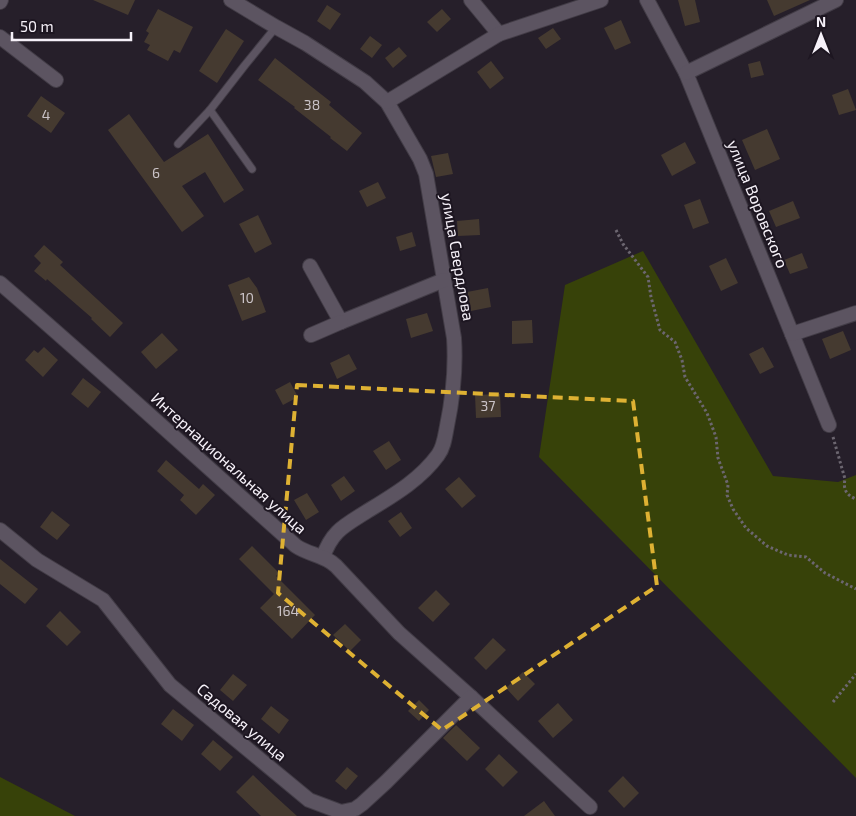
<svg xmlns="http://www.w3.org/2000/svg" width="856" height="816" font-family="'Exo 2',sans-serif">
  <rect width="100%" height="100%" fill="#261f2a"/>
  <g fill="#374209">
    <path d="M 643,251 L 773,476 L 838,482 L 856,475 L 856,778 L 539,457 L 565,285 Z"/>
    <path d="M 0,777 L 75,816 L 0,816 Z"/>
  </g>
  <g fill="#453a30">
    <path d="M 93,0 L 135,0 L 128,15 Z"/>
    <path d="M 678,0 L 695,0 L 700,22 L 685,26 Z"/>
    <path d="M 767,0 L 810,0 L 774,16 Z"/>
    <path d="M 327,5 L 341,14 L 330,30 L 317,21 Z"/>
    <path d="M 158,9 L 193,27 L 180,53 L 174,50 L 168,61 L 147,50 L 150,45 L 144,42 L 149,33 L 146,31 Z"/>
    <path d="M 442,9 L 451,19 L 437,32 L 427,22 Z"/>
    <path d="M 621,20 L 631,43 L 615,50 L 604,28 Z"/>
    <path d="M 553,28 L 561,39 L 546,49 L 538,38 Z"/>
    <path d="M 226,29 L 244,41 L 217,83 L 199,71 Z"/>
    <path d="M 370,36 L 382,45 L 372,58 L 360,49 Z"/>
    <path d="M 399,47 L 407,56 L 393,68 L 385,58 Z"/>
    <path d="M 275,58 L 331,102 L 329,105 L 362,133 L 347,151 L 330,138 L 331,137 L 294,108 L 295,107 L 258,80 Z"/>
    <path d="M 491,61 L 504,78 L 490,89 L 477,72 Z"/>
    <path d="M 760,61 L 764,75 L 751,78 L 748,64 Z"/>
    <path d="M 848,89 L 856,110 L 839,115 L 832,95 Z"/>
    <path d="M 41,96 L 65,113 L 51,133 L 27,116 Z"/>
    <path d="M 129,114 L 164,162 L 208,134 L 244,190 L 224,203 L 205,172 L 182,186 L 204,216 L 182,232 L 108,130 Z"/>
    <path d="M 767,129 L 780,159 L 755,170 L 742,140 Z"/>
    <path d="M 685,142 L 696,163 L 672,176 L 661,155 Z"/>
    <path d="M 448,153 L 453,174 L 436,177 L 431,156 Z"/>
    <path d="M 378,182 L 386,198 L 367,207 L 359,191 Z"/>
    <path d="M 700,199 L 709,223 L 693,229 L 684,205 Z"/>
    <path d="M 793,201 L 800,218 L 776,227 L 769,211 Z"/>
    <path d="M 258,215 L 272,244 L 255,253 L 239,224 Z"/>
    <path d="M 479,219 L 480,235 L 458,236 L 457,221 Z"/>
    <path d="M 412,232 L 416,246 L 400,251 L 396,237 Z"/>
    <path d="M 44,245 L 63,262 L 60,265 L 123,323 L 110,337 L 91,319 L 92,318 L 47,279 L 46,281 L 34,271 L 41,263 L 34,256 Z"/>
    <path d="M 802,253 L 808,268 L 790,274 L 784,260 Z"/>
    <path d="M 726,258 L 738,283 L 721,291 L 709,266 Z"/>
    <path d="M 249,277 L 257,288 L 266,312 L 242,321 L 228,285 Z"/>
    <path d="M 488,288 L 491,307 L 471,311 L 467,292 Z"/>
    <path d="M 427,313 L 433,331 L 411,338 L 406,319 Z"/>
    <path d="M 532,320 L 533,343 L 512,344 L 512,321 Z"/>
    <path d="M 843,331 L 851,350 L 830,359 L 822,339 Z"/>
    <path d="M 162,333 L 178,350 L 156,369 L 141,352 Z"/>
    <path d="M 44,347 L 58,360 L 43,377 L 25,360 L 34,350 L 38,353 Z"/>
    <path d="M 763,347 L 774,367 L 760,374 L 749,354 Z"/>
    <path d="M 349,354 L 357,369 L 337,379 L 330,363 Z"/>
    <path d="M 83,378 L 101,392 L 88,408 L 71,394 Z"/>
    <path d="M 290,382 L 298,397 L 283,405 L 275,390 Z"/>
    <path d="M 500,394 L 501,417 L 476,418 L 475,395 Z"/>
    <path d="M 389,441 L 401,460 L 386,470 L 373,451 Z"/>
    <path d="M 166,460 L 199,489 L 203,484 L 215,495 L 196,515 L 180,500 L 184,495 L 157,471 Z"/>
    <path d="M 344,476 L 355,491 L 341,501 L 331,485 Z"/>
    <path d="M 459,477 L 476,496 L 462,508 L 445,489 Z"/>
    <path d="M 307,493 L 319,512 L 306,520 L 294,500 Z"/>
    <path d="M 52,511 L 70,525 L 57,540 L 40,527 Z"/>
    <path d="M 401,512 L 412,528 L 400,537 L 388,521 Z"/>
    <path d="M 252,546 L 279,573 L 276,576 L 315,615 L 292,639 L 260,608 L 274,594 L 239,559 Z"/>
    <path d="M 0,559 L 38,589 L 25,604 L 0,584 Z"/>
    <path d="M 436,590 L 450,604 L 433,622 L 418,608 Z"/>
    <path d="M 60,611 L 81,632 L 67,646 L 46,626 Z"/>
    <path d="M 345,624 L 361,640 L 350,651 L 333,635 Z"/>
    <path d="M 493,638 L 506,650 L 486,670 L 474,658 Z"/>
    <path d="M 523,672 L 535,684 L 518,701 L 506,688 Z"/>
    <path d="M 233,674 L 247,685 L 233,701 L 220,690 Z"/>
    <path d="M 419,700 L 429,710 L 419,721 L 408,711 Z"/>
    <path d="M 558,703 L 573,720 L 553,738 L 538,721 Z"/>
    <path d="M 271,706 L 289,720 L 279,734 L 261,719 Z"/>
    <path d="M 173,709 L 194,725 L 182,741 L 161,724 Z"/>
    <path d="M 456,725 L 480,748 L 467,761 L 443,738 Z"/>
    <path d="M 213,740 L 233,757 L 220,771 L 201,754 Z"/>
    <path d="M 499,754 L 518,772 L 503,787 L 485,769 Z"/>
    <path d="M 347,767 L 358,776 L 346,790 L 335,781 Z"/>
    <path d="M 253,775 L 275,796 L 297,816 L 261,816 L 236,792 Z"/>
    <path d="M 623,776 L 639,793 L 624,808 L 608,791 Z"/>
    <path d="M 544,801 L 555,816 L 524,816 Z"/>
  </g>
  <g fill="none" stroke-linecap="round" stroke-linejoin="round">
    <g stroke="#423c46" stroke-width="9">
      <g id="lane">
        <path d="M 210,110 L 252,169"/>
        <path d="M 178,144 L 210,110 L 245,65 L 276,27"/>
      </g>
    </g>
    <g stroke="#423c46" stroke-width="16">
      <g id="street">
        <path d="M 231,0 L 276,27 L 305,43 L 365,82 L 387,102 L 420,159 L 426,174 L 454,338 C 456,368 453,397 447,426 C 445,436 444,447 438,455 C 420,480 392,496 366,512 C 344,526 332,531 323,557"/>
        <path d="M 471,0 L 499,34"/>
        <path d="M 647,0 L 686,73 L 829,425"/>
        <path d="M 0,2 L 1,0"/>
        <path d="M 0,37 L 56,80"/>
        <path d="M 686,73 L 836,0"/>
        <path d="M 387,102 L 499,34 L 601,0"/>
        <path d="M 310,266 L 341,322 L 444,280"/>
        <path d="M 0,283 C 100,369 197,458 296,546 C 309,555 325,555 336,566 L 399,633 L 471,697 L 590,807"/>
        <path d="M 792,334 L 856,313"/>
        <path d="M 311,335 L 341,322"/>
        <path d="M 0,530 L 37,560 L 103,600 L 170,685 L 309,800 L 341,812 L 355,809 L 362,804 L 386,782 L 471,697"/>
      </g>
    </g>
    <g stroke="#6c6670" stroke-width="3" stroke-dasharray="2.5 2.5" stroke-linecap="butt">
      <path d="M 616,230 L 623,244 L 648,277 L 651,297 L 660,330 L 675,342 L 682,360 L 685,377 L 707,413 L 716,437 L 718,458 L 728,485 L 727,495 L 733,509 L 746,528 L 767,546 L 788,555 L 806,557 L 825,573 L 856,589"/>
      <path d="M 833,437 L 845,479 C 843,489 846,495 856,499"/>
      <path d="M 833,702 L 856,674"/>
    </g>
    <use href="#lane" stroke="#5c5461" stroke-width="7"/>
    <use href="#street" stroke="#5c5461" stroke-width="14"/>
  </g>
  <path fill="none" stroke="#deb133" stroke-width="4" stroke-dasharray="10 6" stroke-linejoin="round" d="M 297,385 L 633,401 L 657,586 L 442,730 L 278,593 Z"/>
  <g text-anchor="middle" stroke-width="4" stroke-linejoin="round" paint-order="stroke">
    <g font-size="14" fill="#cac3c7">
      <text x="312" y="110">38</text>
      <text x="46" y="120">4</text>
      <text x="156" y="178">6</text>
      <text x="247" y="303">10</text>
      <text x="488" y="411">37</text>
      <text x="288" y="616">164</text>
    </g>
    <g font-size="16" fill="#f6f1f9" stroke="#1d1621">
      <text transform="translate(758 204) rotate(68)" y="6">улица Воровского</text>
      <text transform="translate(458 257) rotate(80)" y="6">улица Свердлова</text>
      <text transform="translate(229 463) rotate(42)" y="6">Интернациональная улица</text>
      <text transform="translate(242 722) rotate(40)" y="6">Садовая улица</text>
    </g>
  </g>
  <g transform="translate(821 35)" stroke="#1d1621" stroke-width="4" paint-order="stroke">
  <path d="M0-4L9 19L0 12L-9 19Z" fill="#f6f1f9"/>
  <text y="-8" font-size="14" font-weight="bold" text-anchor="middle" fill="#f6f1f9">N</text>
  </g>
  <path d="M12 32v8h119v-8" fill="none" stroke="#f6f1f9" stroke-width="2.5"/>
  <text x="20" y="32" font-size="15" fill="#f6f1f9" stroke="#1d1621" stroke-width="4" paint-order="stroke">50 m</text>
</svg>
